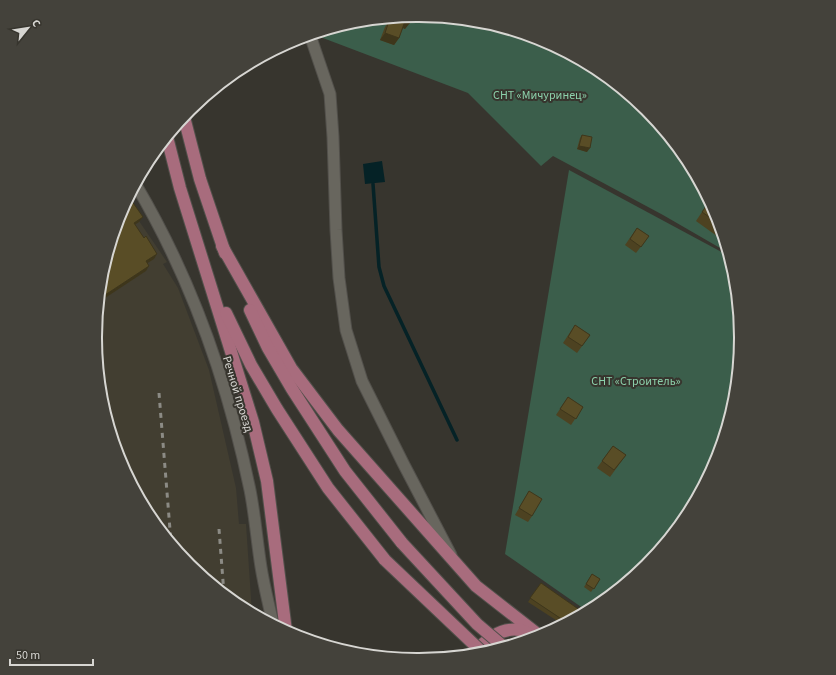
<svg xmlns="http://www.w3.org/2000/svg" width="836" height="675" font-family="'Source Sans 3',sans-serif">
  <rect width="100%" height="100%" fill="#37352e"/>
  <path fill="#423e31" d="M 126,202 L 167,262 L 163,264 L 178,288 L 209,370 L 236,488 L 239,524 L 246,524 L 252,613 L 239,606 L 190,565 L 150,516 L 120,461 L 102,400 L 96,337 L 102,274 Z"/>
  <g fill="#3b5e4b">
    <path d="M 418,15 L 481,21 L 542,40 L 597,69 L 646,110 L 686,159 L 716,214 L 727,252 L 663,215 L 553,156 L 541,166 L 468,93 L 315,35 L 315,33 L 355,21 Z"/>
    <path d="M 569,170 L 729,256 L 734,275 L 740,338 L 734,401 L 716,461 L 686,517 L 646,566 L 597,606 L 587,611 L 505,554 Z"/>
  </g>
  <path fill="#052226" d="M 382,161 L 385,182 L 365,184 L 363,164 Z"/>
  <g fill="none" stroke-linecap="round" stroke-linejoin="round">
    <path stroke="#052226" stroke-width="3.5" d="M 373,184 L 379,267 L 384,286 L 457,440"/>
    <g stroke="#52504b" stroke-width="13">
      <g id="minor">
        <path d="M 310,35 L 330,94 L 333,137 L 336,230 L 339,278 L 346,330 L 362,381 L 403,463 L 451,555"/>
        <path d="M 136,185 C 191,278 228,383 250,490 C 255,515 257,542 261,567 C 264,586 269,605 273,624"/>
      </g>
    </g>
    <g stroke="#52504b" stroke-width="14">
      <g id="major">
        <path d="M 184,117 L 200,179 L 225,253"/>
        <path d="M 167,137 L 180,188 L 253,422 L 267,481 L 286,631"/>
        <path d="M 222,246 L 291,368 L 338,430 L 476,586 L 540,636"/>
        <path d="M 250,310 L 268,348 L 292,389 L 345,471 L 402,543"/>
        <path d="M 226,313 L 251,365 L 277,409 L 328,488 L 385,560"/>
        <path d="M 472,655 C 485,641 499,627 520,630 C 524,631 530,634 534,636"/>
      </g>
    </g>
    <use href="#minor" stroke="#68665e" stroke-width="11"/>
    <use href="#major" stroke="#a86c7d" stroke-width="12"/>
    <g stroke="#8c8b85" stroke-width="3" stroke-dasharray="5 5" stroke-linecap="butt">
      <path d="M 159,393 L 171,542"/>
      <path d="M 219,529 L 224,594"/>
    </g>
    <g stroke="#52504b" stroke-width="14" stroke-linecap="butt">
      <g id="major-bridge">
        <path d="M 402,543 L 477,624 L 504,647"/>
        <path d="M 385,560 L 483,653"/>
      </g>
    </g>
    <use href="#major-bridge" stroke="#a86c7d" stroke-width="12"/>
  </g>
  <g fill="#4d4221">
    <path d="M 412,16 L 405,29 L 403,28 L 399,38 L 394,45 L 380,40 L 385,27 L 389,21 L 392,22 L 394,17 Z"/>
    <path d="M 582,135 L 587,152 L 577,149 L 580,138 Z"/>
    <path d="M 702,212 L 716,214 L 723,236 L 721,239 L 696,221 Z"/>
    <path d="M 637,228 L 649,236 L 636,253 L 625,245 Z"/>
    <path d="M 575,325 L 590,335 L 577,353 L 563,343 Z"/>
    <path d="M 568,397 L 583,407 L 571,425 L 556,415 Z"/>
    <path d="M 613,446 L 626,455 L 610,477 L 597,468 Z"/>
    <path d="M 529,491 L 532,516 L 528,522 L 515,515 L 525,498 Z"/>
    <path d="M 592,574 L 600,579 L 591,592 L 584,587 Z"/>
    <path d="M 541,583 L 584,613 L 562,624 L 528,602 Z"/>
  </g>
  <g fill="#3e361b">
    <path d="M 405,21 L 410,23 L 405,29 L 401,27 Z"/>
    <path d="M 385,33 L 399,38 L 394,45 L 380,40 Z"/>
    <path d="M 579,146 L 590,148 L 587,152 L 577,149 Z"/>
    <path d="M 143,217 L 139,222 L 130,228 L 134,223 Z"/>
    <path d="M 157,254 L 154,259 L 143,266 L 146,261 Z"/>
    <path d="M 149,266 L 146,271 L 99,302 L 99,299 Z"/>
  </g>
  <g fill="#594d26" stroke="#3e361b">
    <path d="M 412,16 L 410,23 L 405,21 L 399,38 L 385,33 L 389,21 L 394,23 L 396,17 Z"/>
    <path d="M 582,135 L 592,137 L 590,148 L 579,146 Z"/>
    <path d="M 129,197 L 143,217 L 134,223 L 144,238 L 146,236 L 157,254 L 146,261 L 149,266 L 99,299 L 102,274 L 120,214 Z"/>
    <path d="M 709,202 L 716,214 L 719,224 L 702,212 Z"/>
    <path d="M 637,228 L 649,236 L 641,247 L 630,239 Z"/>
    <path d="M 575,325 L 590,335 L 582,346 L 568,337 Z"/>
    <path d="M 568,397 L 583,407 L 576,419 L 560,409 Z"/>
    <path d="M 613,446 L 626,455 L 614,470 L 602,461 Z"/>
    <path d="M 529,491 L 542,499 L 532,516 L 519,508 Z"/>
    <path d="M 592,574 L 600,579 L 594,589 L 586,584 Z"/>
    <path d="M 541,583 L 584,613 L 566,622 L 530,598 Z"/>
  </g>
  <g text-anchor="middle" stroke-width="4" stroke-linejoin="round" paint-order="stroke">
    <g font-size="12" fill="#8cd1ab" stroke="#37352e">
      <text x="540" y="99">СНТ «Мичуринец»</text>
      <text x="636" y="385">СНТ «Строитель»</text>
    </g>
    <g font-size="12" fill="#d7d6d2" stroke="#37352e">
      <text transform="translate(238 394) rotate(73)" y="4">Речной проезд</text>
    </g>
  </g>
  <path d="M0 0H836V675H0ZM417 22H419A315 315 0 0 1 734 337V338A315 315 0 0 1 419 653H417A315 315 0 0 1 102 338V337A315 315 0 0 1 417 22Z" fill="#44423b" fill-rule="evenodd"/>
  <path fill="none" stroke="#d7d6d2" stroke-width="2" d="M417 22H419A315 315 0 0 1 734 337V338A315 315 0 0 1 419 653H417A315 315 0 0 1 102 338V337A315 315 0 0 1 417 22Z"/>
  <g transform="translate(28 28) rotate(60)" stroke="#37352e" stroke-width="3" paint-order="stroke">
  <path d="M0-3L7 15L0 10L-7 15Z" fill="#d7d6d2"/>
  <text y="-6" font-size="11" font-weight="bold" text-anchor="middle" fill="#d7d6d2">С</text>
  </g>
  <path d="M10 659v6h83v-6" fill="none" stroke="#d7d6d2" stroke-width="2"/>
  <text x="16" y="659" font-size="12" fill="#d7d6d2" stroke="#37352e" stroke-width="3" paint-order="stroke">50 m</text>
</svg>
